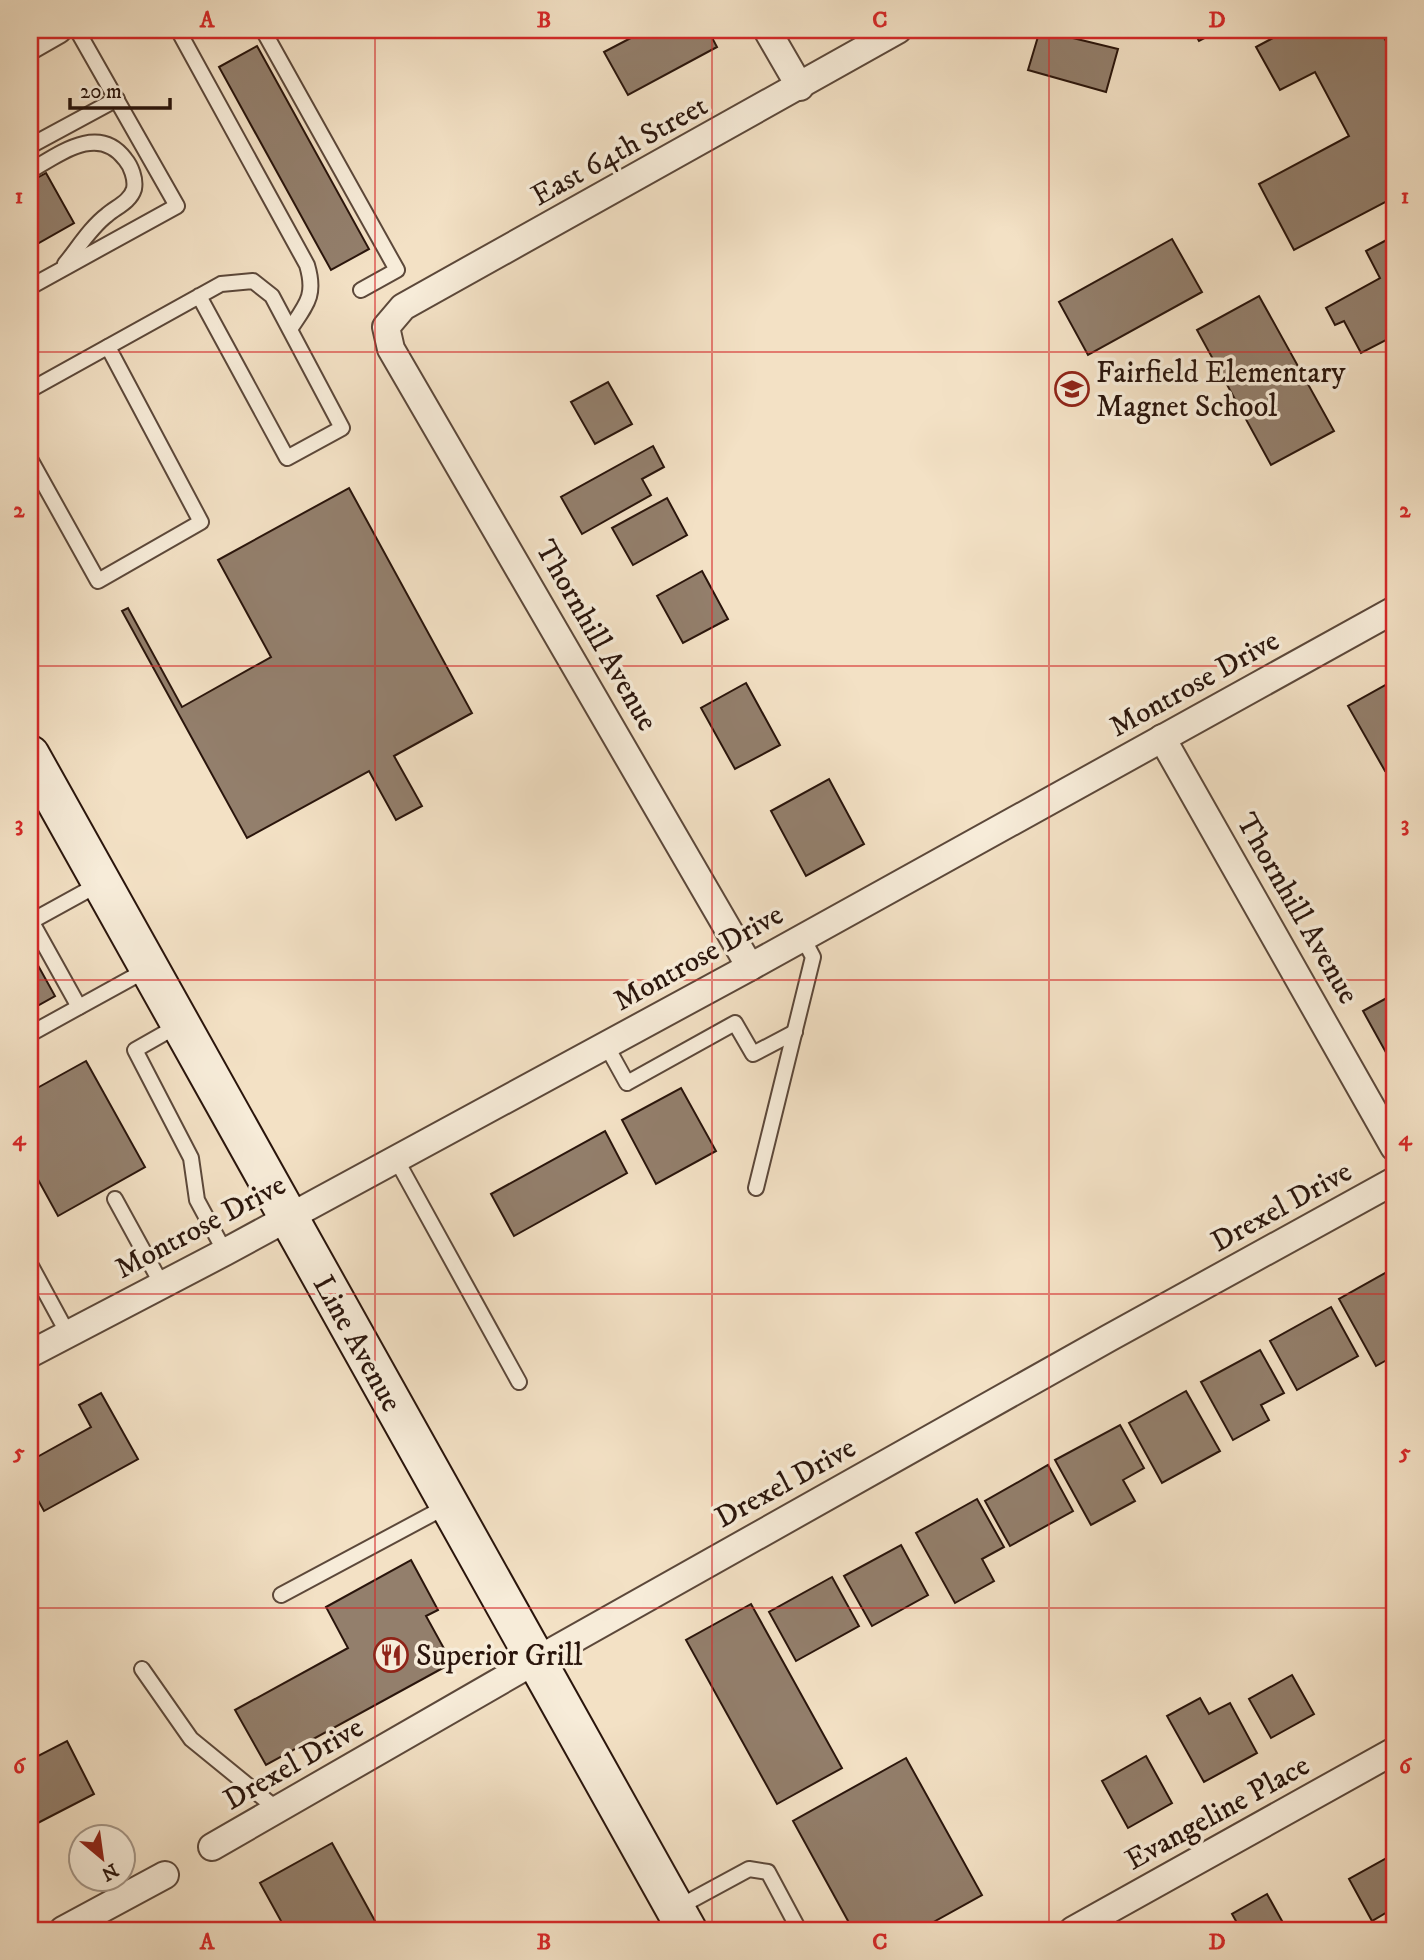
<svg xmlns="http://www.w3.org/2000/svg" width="1424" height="1960" font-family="'IM FELL DW Pica',serif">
  <rect width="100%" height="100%" fill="#f3e1c5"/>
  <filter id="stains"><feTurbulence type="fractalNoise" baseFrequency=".00286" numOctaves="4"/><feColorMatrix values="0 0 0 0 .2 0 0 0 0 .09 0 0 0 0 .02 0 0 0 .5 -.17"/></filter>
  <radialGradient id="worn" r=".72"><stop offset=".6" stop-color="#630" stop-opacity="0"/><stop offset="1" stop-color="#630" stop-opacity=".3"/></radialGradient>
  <g fill="#937f6c" stroke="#2a150c" stroke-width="2">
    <path d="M 646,30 L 708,30 L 717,47 L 628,95 L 604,52 Z"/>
    <path d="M 1040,30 L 1118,49 L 1106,92 L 1028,70 Z"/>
    <path d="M 1193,30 L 1220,30 L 1199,41 Z"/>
    <path d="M 1288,30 L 1380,30 L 1394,56 L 1394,215 L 1387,201 L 1294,250 L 1259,184 L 1349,136 L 1315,72 L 1280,90 L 1256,47 Z"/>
    <path d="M 257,46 L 369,249 L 331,270 L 219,67 Z"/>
    <path d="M 46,173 L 74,223 L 30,248 L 30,182 Z"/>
    <path d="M 1394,236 L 1394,336 L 1361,353 L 1344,321 L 1335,325 L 1326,308 L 1380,278 L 1366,251 Z"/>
    <path d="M 1172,239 L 1202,292 L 1088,355 L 1059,302 Z"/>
    <path d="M 1259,296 L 1334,431 L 1271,465 L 1197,330 Z"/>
    <path d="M 608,382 L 632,424 L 595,444 L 571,402 Z"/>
    <path d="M 653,446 L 664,467 L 642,479 L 651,495 L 582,534 L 561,497 Z"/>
    <path d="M 349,488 L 472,713 L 394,756 L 422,806 L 396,820 L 369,771 L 247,838 L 122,611 L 128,608 L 182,707 L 271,657 L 218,560 Z"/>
    <path d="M 667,498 L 687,535 L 633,565 L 612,528 Z"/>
    <path d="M 702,571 L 728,619 L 683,643 L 657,596 Z"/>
    <path d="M 1391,682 L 1394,688 L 1394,766 L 1385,771 L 1348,706 Z"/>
    <path d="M 746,683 L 780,745 L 735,769 L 701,708 Z"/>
    <path d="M 829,779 L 864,844 L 806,876 L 771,811 Z"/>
    <path d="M 30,951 L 55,996 L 30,1010 Z"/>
    <path d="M 1394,994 L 1394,1067 L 1363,1011 Z"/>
    <path d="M 86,1061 L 145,1167 L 58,1216 L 30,1165 L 30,1092 Z"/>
    <path d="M 681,1088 L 716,1151 L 656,1184 L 622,1120 Z"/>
    <path d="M 605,1131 L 627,1173 L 514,1236 L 491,1194 Z"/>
    <path d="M 1394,1268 L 1394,1356 L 1376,1366 L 1339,1299 Z"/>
    <path d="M 1331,1307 L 1358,1356 L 1297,1390 L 1270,1341 Z"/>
    <path d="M 1260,1350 L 1284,1393 L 1261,1405 L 1269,1420 L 1233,1440 L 1201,1382 Z"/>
    <path d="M 1186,1391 L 1220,1451 L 1162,1483 L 1129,1423 Z"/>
    <path d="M 101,1393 L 138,1459 L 44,1511 L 30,1486 L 30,1461 L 91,1427 L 79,1405 Z"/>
    <path d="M 1120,1425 L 1144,1468 L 1123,1480 L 1135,1501 L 1091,1525 L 1055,1460 Z"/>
    <path d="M 1048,1465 L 1073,1511 L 1010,1546 L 985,1501 Z"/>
    <path d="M 977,1499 L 1004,1547 L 982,1559 L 994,1581 L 955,1603 L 916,1533 Z"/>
    <path d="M 901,1545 L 928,1595 L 872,1626 L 844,1576 Z"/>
    <path d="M 411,1560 L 438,1610 L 426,1616 L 452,1663 L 266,1765 L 235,1710 L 348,1648 L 326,1607 Z"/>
    <path d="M 832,1577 L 859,1626 L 796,1661 L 769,1612 Z"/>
    <path d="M 751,1604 L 842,1768 L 777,1804 L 686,1640 Z"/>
    <path d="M 1292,1675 L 1314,1714 L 1271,1738 L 1249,1699 Z"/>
    <path d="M 1200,1698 L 1209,1714 L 1230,1703 L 1257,1753 L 1204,1782 L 1167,1716 Z"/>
    <path d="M 67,1741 L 94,1794 L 30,1827 L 30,1760 Z"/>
    <path d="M 1146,1756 L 1172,1803 L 1128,1828 L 1102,1781 Z"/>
    <path d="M 906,1758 L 982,1895 L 919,1930 L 853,1930 L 793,1821 Z"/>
    <path d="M 332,1843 L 380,1930 L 286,1930 L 260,1883 Z"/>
    <path d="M 1394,1854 L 1394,1908 L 1372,1921 L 1349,1879 Z"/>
    <path d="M 1267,1894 L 1287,1930 L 1241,1930 L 1232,1914 Z"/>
  </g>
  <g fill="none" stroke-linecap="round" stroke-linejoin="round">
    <g stroke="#5c483a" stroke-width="18">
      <g id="service">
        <path d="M 178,30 L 307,265 C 316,295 307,304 290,329"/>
        <path d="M 263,30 L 397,270 L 361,290"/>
        <path d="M 30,146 L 117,99"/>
        <path d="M 30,171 C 58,155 98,123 125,159 C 131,166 136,179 134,189 C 130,202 116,207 107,215 C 91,227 78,248 65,264"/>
        <path d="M 30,287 L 177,206 L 77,30"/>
        <path d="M 30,390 L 221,284 L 253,281 L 272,296 L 342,428 L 287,458 L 199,296"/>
        <path d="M 30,459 L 98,581 L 201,522 L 108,347"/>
        <path d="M 30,919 L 79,1007"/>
        <path d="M 30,922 L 99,884"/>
        <path d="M 179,1025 L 135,1050 L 191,1158 L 197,1200 L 225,1252"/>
        <path d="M 30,1034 L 148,969"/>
        <path d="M 606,1045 L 627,1083 L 735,1023 L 753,1054 L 795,1032"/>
        <path d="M 396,1159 L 519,1382"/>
        <path d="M 756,1188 L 813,957 L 803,938"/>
        <path d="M 115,1199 L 161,1283"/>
        <path d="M 30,1264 L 68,1334"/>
        <path d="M 281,1595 L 449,1505"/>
        <path d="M 142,1669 L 191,1739 L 278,1810"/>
        <path d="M 677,1908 L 749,1869 L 768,1872 L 799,1930"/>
      </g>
    </g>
    <g stroke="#5c483a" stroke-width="30">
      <g id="minor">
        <path d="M 767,30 L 800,87"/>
        <path d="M 30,46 L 58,30"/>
        <path d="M 1162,738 L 1394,1147"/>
        <path d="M 750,967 L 391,349 L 386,327 L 403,307 L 898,30"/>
        <path d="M 30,1354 L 225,1252 L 750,967 L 1394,610"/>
        <path d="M 212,1847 L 535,1661 L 1109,1338 L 1394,1181"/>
        <path d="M 63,1930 L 165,1875"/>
        <path d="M 1073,1930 L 1394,1751"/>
      </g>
    </g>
    <g stroke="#2a150c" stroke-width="42">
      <path id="secondary" d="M 30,755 L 687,1930"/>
    </g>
    <use href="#service" stroke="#f7ecd9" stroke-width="14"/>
    <use href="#minor" stroke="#f7ecd9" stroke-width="26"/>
    <use href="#secondary" stroke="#f7ecd9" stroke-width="38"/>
  </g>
  <path fill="none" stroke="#d62828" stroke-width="2" stroke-opacity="0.55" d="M 375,30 L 375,1930M 712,30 L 712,1930M 1049,30 L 1049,1930M 30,352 L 1394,352M 30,666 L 1394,666M 30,980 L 1394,980M 30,1294 L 1394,1294M 30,1608 L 1394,1608"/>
  <defs>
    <g id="school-ring" transform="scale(1.75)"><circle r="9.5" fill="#f7ecd9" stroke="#8f2418" stroke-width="1.5"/><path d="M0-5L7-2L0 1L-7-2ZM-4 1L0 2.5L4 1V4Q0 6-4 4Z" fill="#8f2418"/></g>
    <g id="restaurant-ring" transform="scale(1.75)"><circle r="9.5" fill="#f7ecd9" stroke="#8f2418" stroke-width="1.5"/><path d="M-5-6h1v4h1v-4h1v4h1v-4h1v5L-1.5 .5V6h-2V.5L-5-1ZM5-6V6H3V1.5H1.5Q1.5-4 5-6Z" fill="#8f2418"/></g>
  </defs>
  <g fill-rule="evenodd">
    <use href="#school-ring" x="1072" y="389"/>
    <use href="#restaurant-ring" x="391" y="1655"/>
  </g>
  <g text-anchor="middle" stroke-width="7" stroke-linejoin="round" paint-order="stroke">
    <g font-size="30" fill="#2a150c" stroke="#f7ecd9">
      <text transform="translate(619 150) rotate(-29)" y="10">East 64th Street</text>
      <text transform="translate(597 635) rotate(60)" y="10">Thornhill Avenue</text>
      <text transform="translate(1194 683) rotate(-29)" y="10">Montrose Drive</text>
      <text transform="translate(1298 908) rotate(60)" y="10">Thornhill Avenue</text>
      <text transform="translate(698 957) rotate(-29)" y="10">Montrose Drive</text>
      <text transform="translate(1281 1206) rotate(-29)" y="10">Drexel Drive</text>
      <text transform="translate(200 1226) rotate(-28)" y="10">Montrose Drive</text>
      <text transform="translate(358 1343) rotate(61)" y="10">Line Avenue</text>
      <text transform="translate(785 1482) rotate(-29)" y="10">Drexel Drive</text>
      <text transform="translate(293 1763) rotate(-30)" y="10">Drexel Drive</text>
      <text transform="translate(1217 1812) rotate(-29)" y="10">Evangeline Place</text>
    </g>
    <g font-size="30" fill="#2a150c" stroke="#f7ecd9" text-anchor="start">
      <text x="1096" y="382">Fairfield Elementary<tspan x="1096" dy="34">Magnet School</tspan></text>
      <text x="416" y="1665">Superior Grill</text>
    </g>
  </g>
  <rect width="1424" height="1960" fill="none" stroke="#f3e1c5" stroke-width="77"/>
  <g transform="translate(102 1858) rotate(151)"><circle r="33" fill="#f7ecd9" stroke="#a59687" stroke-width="2"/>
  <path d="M0-5L12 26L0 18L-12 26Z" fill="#8f2418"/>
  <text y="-10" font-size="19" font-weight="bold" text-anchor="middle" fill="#2a150c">N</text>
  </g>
  <path d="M70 98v10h100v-10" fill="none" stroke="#2a150c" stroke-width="3.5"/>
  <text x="80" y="98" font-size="21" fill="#2a150c" stroke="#f7ecd9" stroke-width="5" paint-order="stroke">20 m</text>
  <rect x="38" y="38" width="1348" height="1884" fill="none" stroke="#d62828" stroke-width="2.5"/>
  <g font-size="23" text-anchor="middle" font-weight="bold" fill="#d62828">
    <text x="207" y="27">A</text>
    <text x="544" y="27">B</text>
    <text x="880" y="27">C</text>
    <text x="1217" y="27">D</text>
    <text x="19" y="203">1</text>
    <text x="1405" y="203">1</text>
    <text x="19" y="517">2</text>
    <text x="1405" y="517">2</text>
    <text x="19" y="831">3</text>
    <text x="1405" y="831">3</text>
    <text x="19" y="1145">4</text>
    <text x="1405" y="1145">4</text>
    <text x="19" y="1459">5</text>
    <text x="1405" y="1459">5</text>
    <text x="19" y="1773">6</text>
    <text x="1405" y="1773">6</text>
    <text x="207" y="1949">A</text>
    <text x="544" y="1949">B</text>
    <text x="880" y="1949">C</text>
    <text x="1217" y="1949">D</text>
  </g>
  <rect width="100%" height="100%" filter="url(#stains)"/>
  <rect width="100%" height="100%" fill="url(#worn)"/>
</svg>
